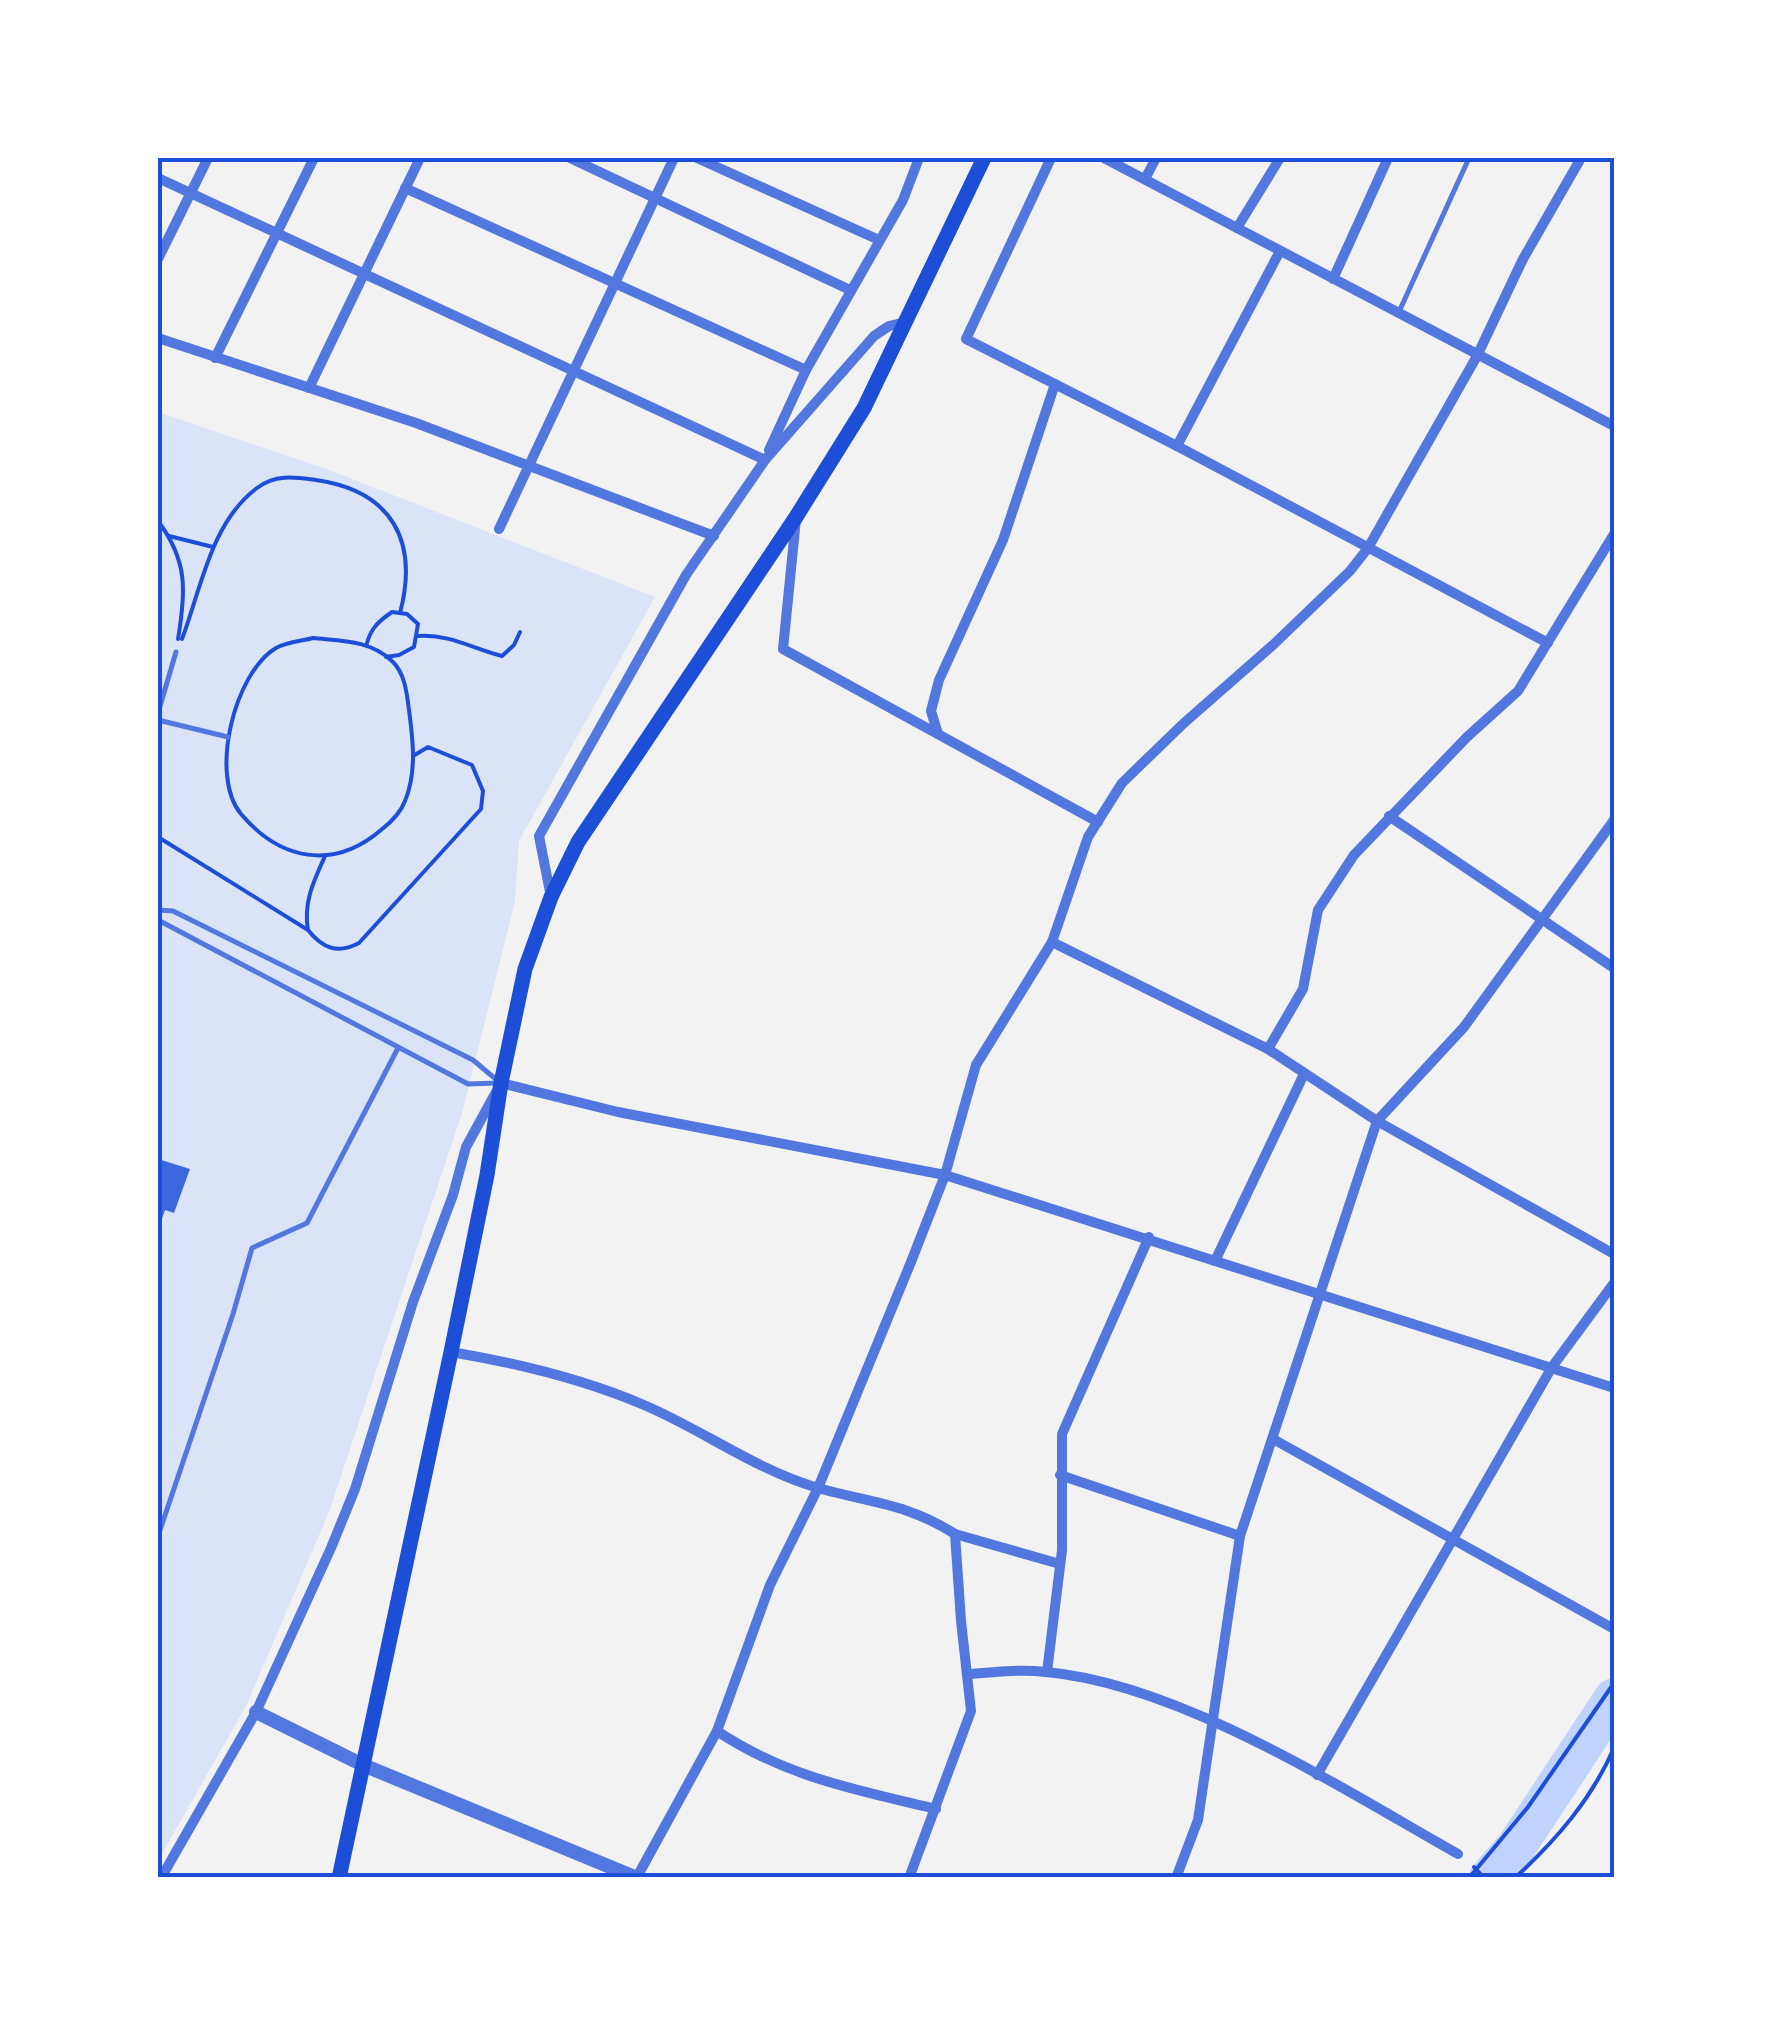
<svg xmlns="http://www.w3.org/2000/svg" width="1772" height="2035" font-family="'Space Grotesk',sans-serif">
  <rect width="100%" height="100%" fill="#f2f2f2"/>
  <path fill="#dbe4f7" d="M 158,412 L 329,470 L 655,597 L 519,841 L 515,901 L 462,1113 L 329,1512 L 247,1704 L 158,1861 Z"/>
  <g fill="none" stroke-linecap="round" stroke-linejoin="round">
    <path stroke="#bfd3fe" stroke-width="40" d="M 1489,1878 L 1516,1847 L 1614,1698"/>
  </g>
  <path fill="#3d67dc" d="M 158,1159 L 190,1169 L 174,1213 L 165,1210 L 158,1230 Z"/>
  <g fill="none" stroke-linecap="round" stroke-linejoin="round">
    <g stroke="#1d4ed8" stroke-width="4">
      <path d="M 158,521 C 188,561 186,591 178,639"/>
      <path d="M 169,536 L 213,547"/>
      <path d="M 418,636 C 450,634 471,648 502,656 L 514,645 L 520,632"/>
      <path d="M 313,638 C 341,641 370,640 392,661 C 405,673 407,694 409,710 C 413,740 417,772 405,801 C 401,812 390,823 381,830 C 333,871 280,860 241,814 C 209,776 234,673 276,648 C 286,642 302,641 313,638 Z"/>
      <path d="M 182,639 C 201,589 211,522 257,488 C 275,474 294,477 316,480 C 392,491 419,541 400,613"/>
      <path d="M 367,643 C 371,628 379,621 392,612 L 407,614 L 418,624 L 414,647 L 399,655 L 386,657"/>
      <path d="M 158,837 L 308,930 C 323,949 338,954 359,943 L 481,809 L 483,791 L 472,765 L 428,747 L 413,756"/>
      <path d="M 308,930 C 303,903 314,880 325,856"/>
      <path d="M 1474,1867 L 1484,1878"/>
      <path d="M 1469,1878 L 1528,1807 L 1614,1683"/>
      <path d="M 1515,1878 C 1557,1839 1591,1800 1614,1748"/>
    </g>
    <g stroke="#5277de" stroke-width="5">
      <path d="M 1398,314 L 1469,158"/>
      <path d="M 158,713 L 176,652"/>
      <path d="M 158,720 L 228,737"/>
      <path d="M 158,910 L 173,911 L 473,1060 L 498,1081"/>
      <path d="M 158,920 L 468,1084 L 498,1083"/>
      <path d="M 158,1536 L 233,1314 L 252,1248 L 307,1223 L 398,1048"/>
    </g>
    <g stroke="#5277de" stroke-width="10">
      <path d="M 570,158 L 850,290"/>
      <path d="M 697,158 L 879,240"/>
      <path d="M 1051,158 L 966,339 L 1177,446 L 1548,643"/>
      <path d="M 1104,158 L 1614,426"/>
      <path d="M 158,178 L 765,460"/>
      <path d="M 1145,179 L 1156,158"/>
      <path d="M 405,188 L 806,370"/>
      <path d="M 1237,228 L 1280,158"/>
      <path d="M 158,259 L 208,158"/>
      <path d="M 1333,279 L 1388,158"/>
      <path d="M 158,338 L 416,423 L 714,536"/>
      <path d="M 215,358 L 314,158"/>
      <path d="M 309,388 L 420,158"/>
      <path d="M 1177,446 L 1280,251"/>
      <path d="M 769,450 L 806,370 L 903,200 L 919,158"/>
      <path d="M 796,519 L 783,649 L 1098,822"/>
      <path d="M 499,529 L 674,158"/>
      <path d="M 938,734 L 931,711 L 939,680 L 1003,540 L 1055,384"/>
      <path d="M 1389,816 L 1614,968"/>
      <path d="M 551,897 L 539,836 L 686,575 L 765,460 L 874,336 L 889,326 L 906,322"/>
      <path d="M 1052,942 L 1268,1049 L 1377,1121 L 1614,1254"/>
      <path d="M 1268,1049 L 1303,989 L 1318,910 L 1354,855 L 1467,737 L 1518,691 L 1614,534"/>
      <path d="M 1215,1261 L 1304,1074"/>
      <path d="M 451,1352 C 517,1363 583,1379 644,1405 C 703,1430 756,1470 818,1488 C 871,1503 906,1503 955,1534 L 961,1621 L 971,1711 L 909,1878"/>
      <path d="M 1273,1439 L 1614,1629"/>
      <path d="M 1060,1475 L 1240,1536"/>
      <path d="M 955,1534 L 1060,1564"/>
      <path d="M 1047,1672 L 1062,1550 L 1062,1434 L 1149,1237"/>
      <path d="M 969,1674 C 994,1672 1020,1669 1046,1672 C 1180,1684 1341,1788 1458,1854"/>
      <path d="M 717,1731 C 786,1777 857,1790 936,1809"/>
      <path d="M 1317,1775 L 1552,1367 L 1614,1283"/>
      <path d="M 637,1877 L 717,1731 L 770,1585 L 818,1488 L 911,1262 L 945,1175 L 976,1065 L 1052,942 L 1088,837 L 1122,783 L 1184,723 L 1274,644 L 1350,571 L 1368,548 L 1477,356 L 1523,259 L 1581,158"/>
      <path d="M 161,1878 L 256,1712 L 331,1548 L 355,1489 L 413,1302 L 453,1195 L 466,1147 L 501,1083 L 618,1112 L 945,1175 L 1614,1388"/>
      <path d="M 1176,1878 L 1198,1820 L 1240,1536 L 1377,1121 L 1464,1027 L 1614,820"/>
    </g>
    <path stroke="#5277de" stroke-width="14" d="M 256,1712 L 363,1765 L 637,1878"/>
    <path stroke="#1d4ed8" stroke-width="15" d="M 339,1878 L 451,1352 L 487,1175 L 501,1083 L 525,969 L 551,897 L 578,842 L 796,517 L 864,408 L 984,158"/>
  </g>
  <rect width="1772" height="2035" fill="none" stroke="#ffffff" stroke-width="320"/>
  <rect x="160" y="160" width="1452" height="1715" fill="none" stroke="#1d4ed8" stroke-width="4"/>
</svg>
